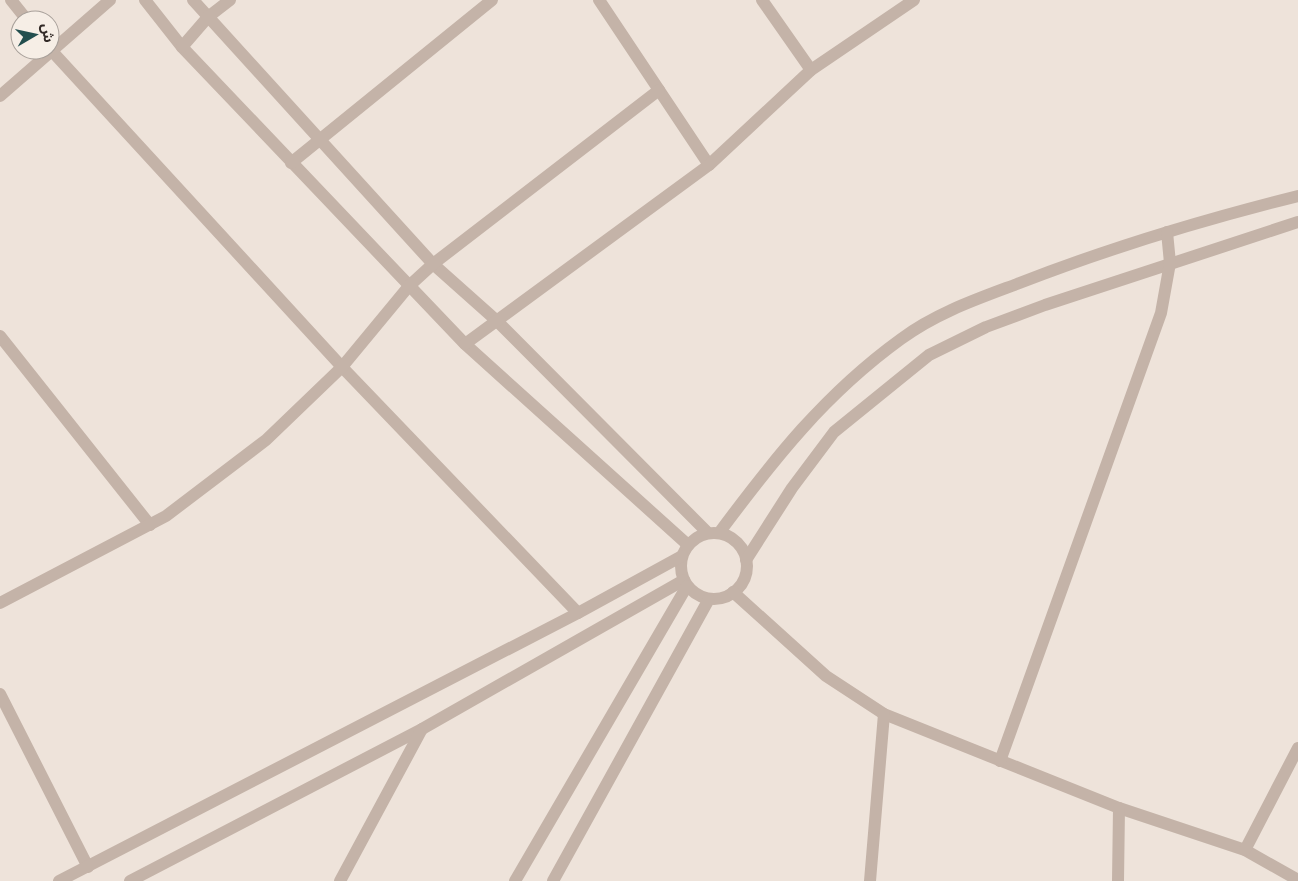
<svg xmlns="http://www.w3.org/2000/svg" width="1298" height="881" font-family="Helvetica,'Noto Sans Arabic',sans-serif">
  <rect width="100%" height="100%" fill="#eee3da"/>
  <g fill="none" stroke-linecap="round" stroke-linejoin="round">
    <g stroke="#c4b3a8" stroke-width="12">
      <path d="M 11,0 L 27,20"/>
      <path d="M 145,0 L 182,47 L 465,344 L 688,545"/>
      <path d="M 193,0 L 433,264 L 497,321 L 708,533"/>
      <path d="M 599,0 L 709,165"/>
      <path d="M 762,0 L 811,70"/>
      <path d="M 182,47 L 208,17 L 230,0"/>
      <path d="M 50,49 L 342,367 L 578,613"/>
      <path d="M 0,96 L 110,0"/>
      <path d="M 291,163 L 492,0"/>
      <path d="M 0,336 L 150,525"/>
      <path d="M 465,344 L 709,165 L 811,70 L 914,0"/>
      <path d="M 719,533 C 774,459 825,394 901,339 C 936,313 977,299 1017,284 C 1109,248 1202,220 1298,196"/>
      <circle cx="714" cy="566" r="33"/>
      <path d="M 746,560 L 792,488 L 834,432 L 929,355 L 986,327 L 1045,305 L 1298,222"/>
      <path d="M 733,592 L 826,676 L 884,714 L 1119,808 L 1245,850 L 1298,880"/>
      <path d="M 0,603 L 166,516 L 266,440 L 342,367 L 409,286 L 433,264 L 659,90"/>
      <path d="M 0,694 L 88,867"/>
      <path d="M 1000,761 L 1161,313 L 1170,263 L 1167,232"/>
      <path d="M 1245,850 L 1298,748"/>
      <path d="M 59,881 L 578,613 L 682,556"/>
      <path d="M 130,881 L 422,729 L 684,580"/>
      <path d="M 340,881 L 422,729"/>
      <path d="M 515,881 L 687,586"/>
      <path d="M 553,881 L 709,599"/>
      <path d="M 870,881 L 884,714"/>
      <path d="M 1118,881 L 1119,808"/>
    </g>
  </g>
  <g transform="translate(35 35) rotate(81)"><circle r="24" fill="#f6eee6" stroke="#a8a09a"/>
  <path d="M0-4L9 19L0 12L-9 19Z" fill="#224e4e"/>
  <text y="-8" font-size="14" font-weight="bold" text-anchor="middle" fill="#322a27">ش</text>
  </g>
</svg>
